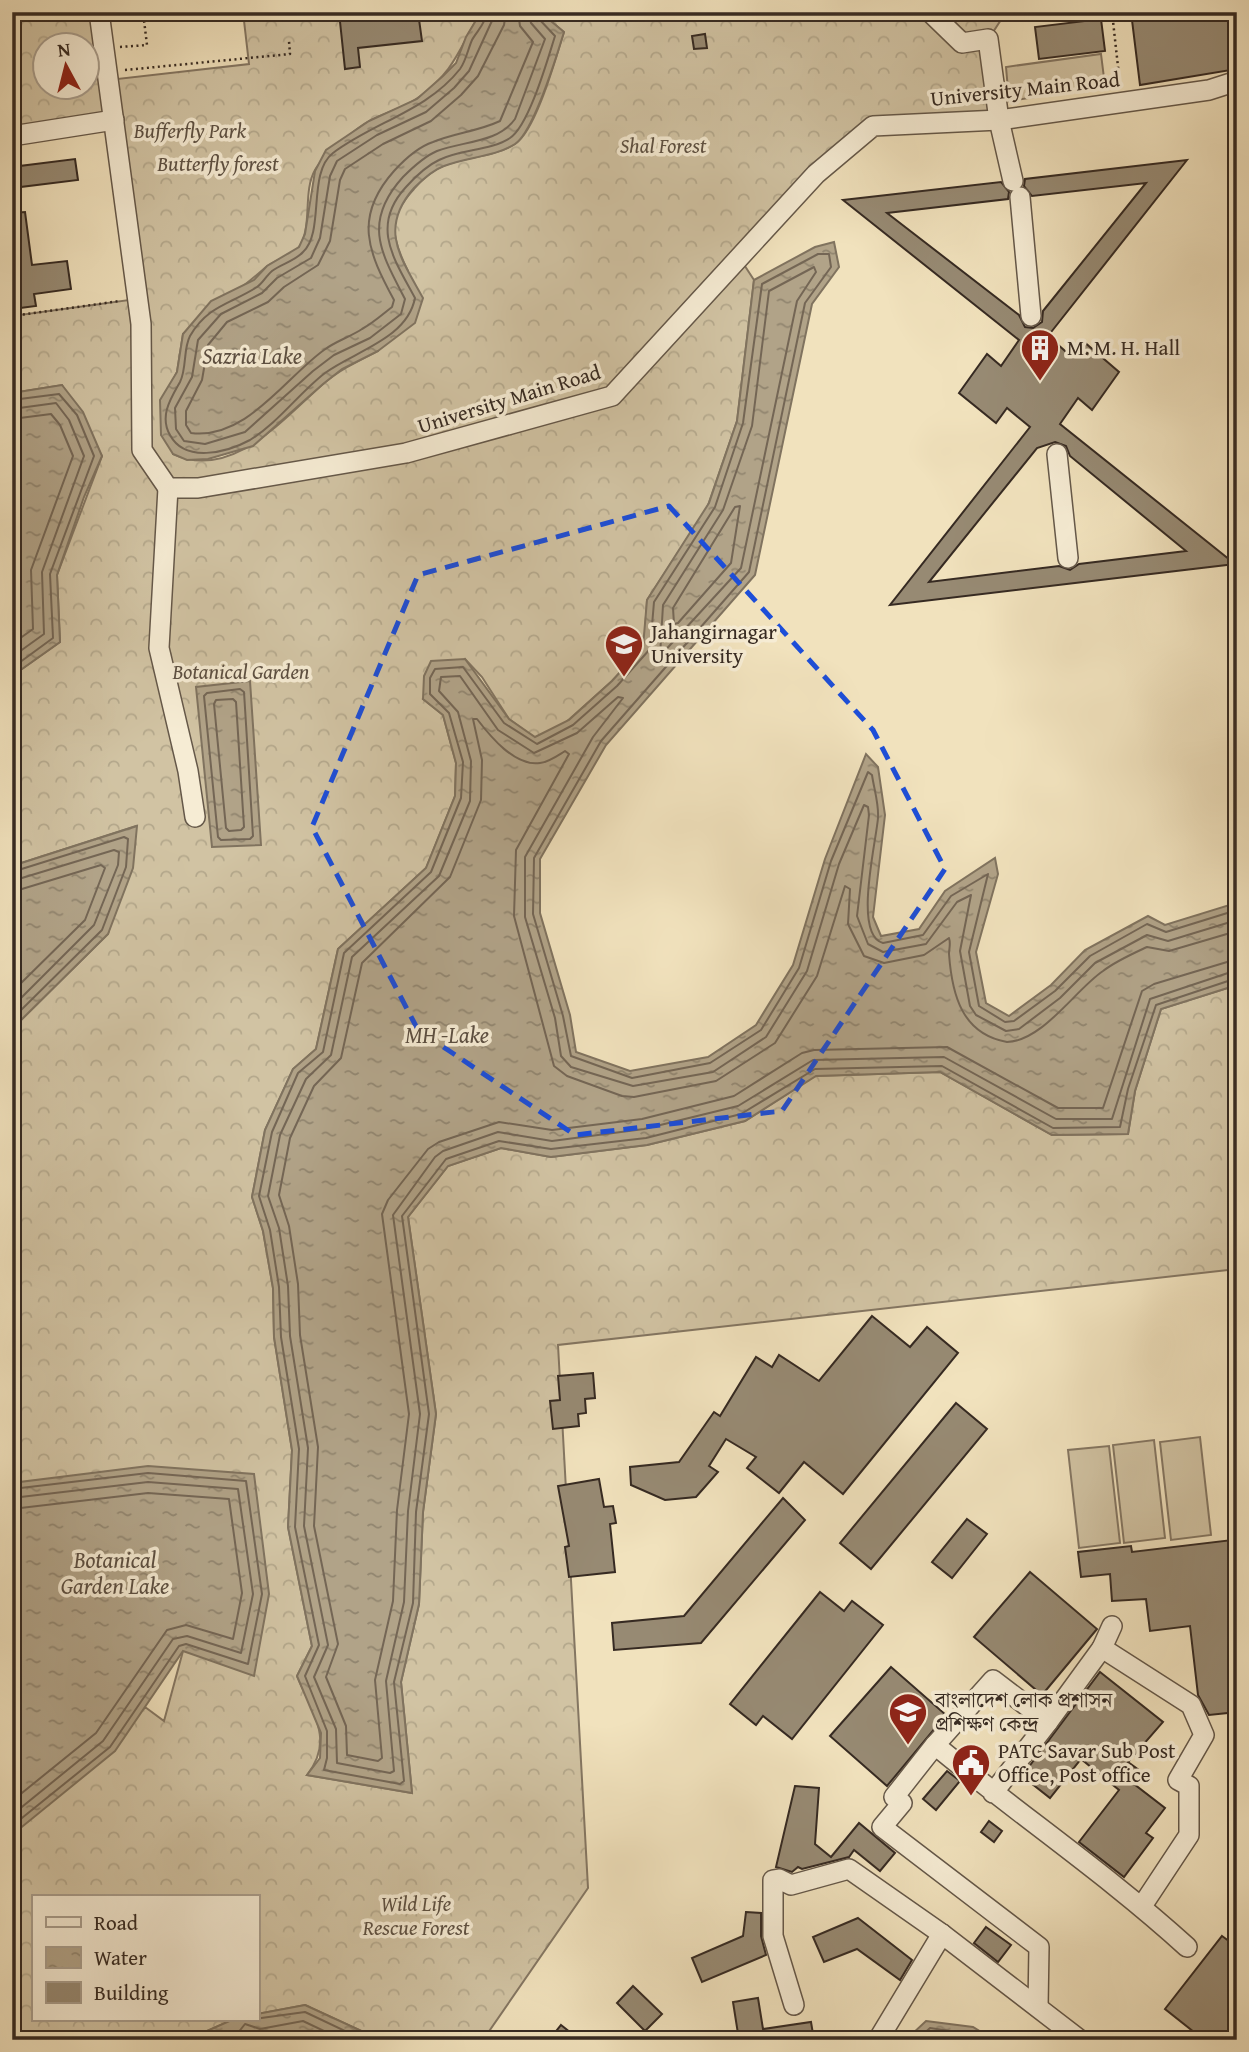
<svg xmlns="http://www.w3.org/2000/svg" width="1249" height="2052" font-family="'Gentium Book Plus','Noto Serif Bengali',serif">
  <defs>
    <pattern id="forest-crowns" width="20" height="18" patternUnits="userSpaceOnUse" patternTransform="scale(1.75)"><rect width="20" height="18" fill="#d1c3a3"/><path d="M2 6a3 3 0 1 1 6 0M12 15a3 3 0 1 1 6 0" fill="none" stroke="#b4a88c"/></pattern>
    <pattern id="water-ripples" width="26" height="14" patternUnits="userSpaceOnUse" patternTransform="scale(1.75)"><rect width="26" height="14" fill="#b1a388"/><path d="M2 4q2-2 4 0t4 0M15 11q2-2 4 0t4 0" fill="none" stroke="#91856f"/></pattern>
  </defs>
  <rect width="100%" height="100%" fill="#f1e2bd"/>
  <filter id="stains"><feTurbulence type="fractalNoise" baseFrequency=".00286" numOctaves="4"/><feColorMatrix values="0 0 0 0 .2 0 0 0 0 .09 0 0 0 0 .02 0 0 0 .5 -.17"/></filter>
  <radialGradient id="worn" r=".72"><stop offset=".6" stop-color="#630" stop-opacity="0"/><stop offset="1" stop-color="#630" stop-opacity=".3"/></radialGradient>
  <path fill="url(#forest-crowns)" stroke="#847662" stroke-width="2" fill-rule="evenodd" d="M 12,12 L 99,12 L 109,80 L 249,64 L 243,12 L 481,12 C 459,48 456,70 419,97 C 405,108 386,112 371,120 C 356,128 323,156 315,170 C 303,191 312,222 301,244 C 295,255 276,259 266,267 C 240,290 210,311 183,334 L 177,372 L 166,394 L 173,454 C 232,481 283,419 322,385 C 339,370 358,361 378,351 L 408,271 C 391,237 387,218 414,189 C 421,180 433,170 443,166 C 465,157 494,157 515,144 C 536,131 556,57 564,32 L 540,12 L 1006,12 L 988,40 L 999,120 L 873,126 L 739,257 L 754,280 L 737,421 L 707,508 L 647,600 L 644,647 L 612,681 L 564,724 L 535,738 L 509,719 L 482,677 L 465,659 L 423,699 L 443,715 L 456,763 L 455,796 L 426,868 L 338,949 L 316,1049 L 293,1069 L 265,1130 L 252,1197 L 263,1231 L 273,1288 L 274,1337 L 292,1450 L 288,1527 L 312,1646 L 297,1676 C 312,1712 335,1740 307,1775 L 412,1793 L 401,1682 L 419,1604 L 423,1512 L 436,1414 L 408,1217 L 448,1166 L 501,1148 L 551,1157 L 647,1145 L 745,1121 L 815,1076 L 940,1072 L 1052,1135 L 1128,1134 L 1135,1091 L 1161,1009 L 1237,985 L 1237,1269 L 558,1345 L 588,1888 L 483,2040 L 381,2040 L 305,2005 L 257,2014 L 257,1896 L 33,1896 L 33,2019 L 234,2019 L 198,2035 L 197,2040 L 12,2040 L 12,1835 L 145,1707 L 164,1721 L 183,1651 L 12,1488 L 12,1029 L 108,934 L 136,826 L 12,866 L 12,676 L 60,642 L 57,575 L 102,456 L 62,385 L 12,393 L 12,316 L 137,299 L 114,120 L 12,136 ZM 46,46 L 88,46 L 88,88 L 46,88 Z"/>
  <g fill="#d1c3a3" stroke="#847662" stroke-width="2">
    <path d="M 1101,54 L 1105,86 L 1009,101 L 1006,67 Z"/>
    <path d="M 1200,1437 L 1211,1535 L 1171,1540 L 1160,1442 Z"/>
    <path d="M 1154,1440 L 1165,1538 L 1124,1543 L 1113,1445 Z"/>
    <path d="M 1109,1446 L 1120,1543 L 1079,1548 L 1068,1450 Z"/>
  </g>
  <g fill="url(#water-ripples)" stroke="#80735f" stroke-width="2">
    <path d="M 481,12 L 540,12 L 564,32 C 557,55 533,132 515,144 C 495,157 466,157 444,166 C 433,170 422,180 414,188 C 378,229 401,258 423,298 L 415,323 L 378,351 L 342,369 L 323,384 L 253,446 L 208,459 L 187,460 L 173,454 L 161,435 L 160,400 L 177,372 L 183,334 L 211,301 L 254,280 L 267,266 L 299,247 L 305,234 L 315,171 L 326,150 L 369,121 L 417,99 L 443,76 L 456,63 L 466,37 Z"/>
    <path d="M 834,242 L 839,267 L 812,304 L 755,575 L 606,745 L 540,859 L 540,913 L 570,1015 L 576,1052 L 630,1071 L 708,1057 L 756,1025 L 793,965 L 825,859 L 866,754 L 878,767 L 885,815 L 873,917 L 881,936 L 919,929 L 945,891 L 995,858 L 998,874 L 976,952 L 986,1003 L 1009,1016 L 1051,985 L 1085,950 L 1148,916 L 1165,925 L 1233,904 L 1237,896 L 1237,985 L 1161,1009 L 1135,1091 L 1128,1134 L 1052,1135 L 940,1072 L 816,1076 L 745,1121 L 647,1145 L 551,1157 L 501,1148 L 448,1166 L 408,1217 L 436,1414 L 423,1512 L 419,1604 L 401,1682 L 412,1793 L 307,1775 L 320,1758 L 321,1733 L 297,1676 L 312,1646 L 288,1527 L 292,1450 L 274,1337 L 273,1288 L 263,1231 L 252,1197 L 265,1130 L 293,1069 L 316,1049 L 338,949 L 426,868 L 455,796 L 456,763 L 443,715 L 423,699 L 424,676 L 431,661 L 465,659 L 509,719 L 535,737 L 569,720 L 612,681 L 643,647 L 647,600 L 709,503 L 737,421 L 754,280 L 815,247 Z"/>
    <path d="M 62,385 L 83,412 L 102,456 L 84,497 L 57,575 L 60,642 L 12,676 L 12,393 Z"/>
    <path d="M 250,681 L 261,845 L 212,847 L 196,687 Z"/>
    <path d="M 137,826 L 133,868 L 108,934 L 12,1029 L 12,866 Z"/>
    <path d="M 148,1466 L 254,1474 L 269,1594 L 254,1676 L 183,1651 L 115,1751 L 12,1835 L 12,1483 Z"/>
    <path d="M 305,2005 L 381,2040 L 197,2040 L 198,2035 L 234,2019 L 257,2019 L 257,2014 Z"/>
    <path d="M 926,2021 L 973,2027 L 994,2040 L 912,2040 L 910,2036 Z"/>
  </g>
  <g fill="none" stroke-linecap="round" stroke-linejoin="round">
    <g stroke="#746655" stroke-width="2">
      <path d="M 487,12 C 486,23 477,31 472,40 C 468,49 466,61 460,69 C 427,111 374,122 333,153 C 307,173 325,232 303,252 C 295,261 281,264 272,271 C 266,276 263,283 257,287 C 231,304 208,305 190,336 C 183,349 187,368 180,382 C 171,398 159,416 170,435 C 185,463 226,453 250,440 C 278,423 299,393 325,373 C 355,351 407,339 415,298 C 394,259 370,226 406,187 C 415,177 426,166 439,160 C 461,149 490,151 510,138 C 529,126 548,58 555,36 L 539,19 L 537,12"/>
      <path d="M 496,12 L 469,71 L 454,88 L 426,112 L 377,135 L 337,161 L 330,176 L 320,238 L 311,258 L 277,278 L 262,293 L 221,314 L 198,340 L 192,377 L 175,408 L 176,429 L 184,441 L 205,444 L 245,432 L 313,371 L 334,355 L 370,338 L 401,314 L 405,299 C 381,253 362,222 403,177 C 412,168 425,156 437,151 C 463,141 498,143 515,119 L 545,39 L 531,23 L 528,12"/>
      <path d="M 506,12 L 504,25 L 478,76 L 461,95 L 431,121 L 383,144 L 345,169 L 340,180 L 330,241 L 318,265 L 284,287 L 268,302 L 227,322 L 208,345 L 202,380 L 186,411 L 186,425 L 191,433 C 246,440 285,378 324,350 C 336,341 350,337 362,329 C 373,323 383,314 392,307 L 394,300 C 368,252 353,217 394,171 C 404,160 418,147 433,142 C 455,133 479,131 500,121 L 533,42 L 520,26 L 518,12"/>
      <path d="M 814,267 L 816,272 L 797,301 L 741,568 L 660,656 L 663,605 L 723,510 L 752,426 L 769,291 Z"/>
      <path d="M 12,400 L 59,394 L 77,415 L 94,456 L 50,574 L 53,638 L 12,668"/>
      <path d="M 12,409 L 56,403 L 69,420 L 84,456 L 42,572 L 44,634 L 12,657"/>
      <path d="M 12,419 L 51,414 L 60,425 L 73,456 L 31,570 L 33,629 L 12,644"/>
      <path d="M 740,506 L 731,563 L 678,623 L 674,624 L 673,608 L 735,507 Z"/>
      <path d="M 240,689 L 244,692 L 253,836 L 250,839 L 221,840 L 218,837 L 204,696 L 207,693 Z"/>
      <path d="M 233,699 L 236,702 L 244,827 L 241,830 L 229,831 L 226,828 L 214,704 L 216,700 Z"/>
      <path d="M 12,872 L 124,837 L 128,839 L 126,867 L 102,930 L 12,1019"/>
      <path d="M 12,881 L 114,850 L 119,852 L 118,865 L 94,925 L 12,1007"/>
      <path d="M 12,892 L 101,865 L 105,868 L 85,920 L 12,992"/>
      <path d="M 1237,910 L 1166,932 L 1147,924 L 1090,956 L 1055,991 L 1014,1021 L 1005,1022 L 979,1006 L 969,952 L 988,874 L 951,896 L 923,935 L 883,943 C 853,935 876,843 878,818 C 879,804 874,789 872,775 L 868,772 L 831,861 L 799,968 L 761,1030 L 710,1063 L 632,1078 L 571,1056 L 563,1016 L 533,914 L 534,858 L 601,741 L 749,572 L 805,303 L 831,267 L 829,254 L 818,254 L 762,284 L 743,423 L 715,507 L 654,602 L 650,649 L 617,686 L 573,725 L 537,744 L 504,723 L 463,667 L 435,669 L 430,678 L 430,694 L 449,713 L 463,762 L 461,798 L 431,872 L 344,953 L 323,1052 L 298,1073 L 272,1132 L 259,1196 L 270,1230 L 279,1287 L 281,1337 L 299,1449 L 295,1527 L 319,1645 L 305,1676 L 327,1731 L 327,1758 L 324,1770 L 400,1784 L 404,1781 L 394,1682 L 413,1603 L 416,1512 L 429,1414 L 402,1216 L 446,1159 L 499,1141 L 551,1149 L 646,1138 L 741,1114 L 815,1069 L 942,1066 L 1053,1128 L 1120,1127 L 1128,1089 L 1156,1005 L 1237,978"/>
      <path d="M 1237,920 L 1168,941 L 1147,935 L 1095,963 L 1060,998 L 1019,1029 L 1006,1031 L 976,1015 L 970,1006 L 960,951 L 971,895 L 957,902 L 926,944 L 883,952 L 868,944 L 857,916 L 869,815 L 868,807 L 864,805 L 839,864 L 807,971 L 766,1037 L 713,1072 L 633,1086 L 571,1067 L 561,1056 L 555,1018 L 525,917 L 525,857 L 593,737 L 623,698 L 618,697 L 577,733 L 534,753 L 498,730 L 460,676 L 441,677 L 439,691 L 458,712 L 471,761 L 470,801 L 439,876 L 352,957 L 331,1055 L 306,1079 L 280,1135 L 268,1196 L 279,1228 L 288,1286 L 290,1336 L 308,1448 L 304,1526 L 328,1645 L 314,1677 L 336,1729 L 337,1763 L 390,1773 L 394,1771 L 386,1681 L 404,1602 L 408,1511 L 420,1414 L 393,1215 L 435,1157 L 443,1151 L 498,1132 L 552,1141 L 644,1129 L 738,1106 L 813,1060 L 944,1057 L 1056,1119 L 1112,1119 L 1150,999 L 1237,970"/>
      <path d="M 1237,931 L 1169,951 L 1147,947 C 1132,954 1116,961 1103,971 C 1076,989 1043,1041 1007,1042 C 962,1034 952,995 949,954 C 949,948 951,944 949,938 L 924,955 L 884,963 L 864,956 L 848,924 L 850,889 L 845,886 L 817,976 L 775,1043 L 716,1081 L 634,1097 L 622,1096 L 567,1076 L 554,1066 L 514,916 L 516,850 L 569,754 L 565,751 C 557,756 549,762 540,763 C 515,767 490,736 477,719 L 473,719 L 482,760 L 481,800 L 450,877 L 362,963 L 341,1058 L 314,1086 L 290,1138 L 279,1195 L 289,1226 L 298,1284 L 300,1335 L 318,1447 L 314,1526 L 338,1644 L 326,1677 L 346,1726 L 347,1755 L 378,1761 L 382,1758 L 375,1680 L 393,1601 L 397,1510 L 409,1414 L 382,1214 L 388,1200 L 428,1149 L 439,1142 L 499,1122 L 552,1130 L 642,1119 L 734,1096 L 802,1053 L 814,1050 L 947,1047 L 1058,1108 L 1103,1108 L 1142,991 L 1154,984 L 1237,959"/>
      <path d="M 12,1489 L 148,1473 L 246,1481 L 262,1594 L 248,1664 L 186,1644 L 179,1646 L 110,1747 L 12,1826"/>
      <path d="M 12,1498 L 148,1482 L 238,1489 L 253,1594 L 241,1653 L 187,1636 L 173,1639 L 103,1741 L 12,1815"/>
      <path d="M 12,1509 L 148,1493 L 229,1499 L 242,1593 L 233,1639 L 186,1625 L 167,1630 L 96,1733 L 12,1801"/>
      <path d="M 254,2019 L 305,2012 L 364,2040"/>
      <path d="M 226,2040 L 237,2034 L 245,2024 L 260,2029 L 303,2021 L 343,2040"/>
      <path d="M 246,2040 L 302,2032 L 318,2040"/>
      <path d="M 917,2040 L 930,2028 L 970,2034 L 981,2040"/>
    </g>
  </g>
  <g fill="#978a73" stroke="#362a22" stroke-width="2" fill-rule="evenodd">
    <path d="M 339,12 L 358,12 L 358,16 L 418,12 L 422,41 L 358,48 L 360,67 L 345,69 Z"/>
    <path d="M 1131,12 L 1237,12 L 1237,69 L 1140,85 Z"/>
    <path d="M 1101,19 L 1105,51 L 1039,59 L 1035,27 Z"/>
    <path d="M 705,34 L 707,48 L 694,49 L 692,36 Z"/>
    <path d="M 75,159 L 78,180 L 12,188 L 12,167 Z"/>
    <path d="M 1187,160 L 1048,336 L 1072,357 L 1083,341 L 1119,372 L 1092,410 L 1078,398 L 1060,424 L 1235,564 L 890,605 L 1030,427 L 1007,408 L 996,423 L 959,393 L 987,354 L 1001,366 L 1019,340 L 843,200 L 1001,182 L 1009,192 L 1008,199 L 887,213 L 1019,315 L 1025,327 L 1033,328 L 1042,322 L 1043,311 L 1146,183 L 1032,196 L 1024,186 L 1025,179 ZM 1055,442 L 1066,446 L 1070,456 L 1186,551 L 1079,564 L 1070,570 L 1059,566 L 929,582 L 1037,448 Z"/>
    <path d="M 25,212 L 32,265 L 67,261 L 71,289 L 34,294 L 36,306 L 12,309 L 12,213 Z"/>
    <path d="M 872,1316 L 910,1347 L 927,1327 L 958,1353 L 843,1494 L 804,1462 L 779,1493 L 747,1468 L 756,1457 L 726,1439 L 709,1466 L 718,1472 L 696,1497 L 665,1500 L 631,1485 L 630,1467 L 679,1462 L 714,1412 L 720,1416 L 756,1357 L 772,1367 L 779,1355 L 819,1381 Z"/>
    <path d="M 593,1373 L 595,1398 L 585,1399 L 586,1413 L 578,1414 L 579,1426 L 553,1429 L 550,1401 L 560,1400 L 558,1376 Z"/>
    <path d="M 956,1403 L 987,1429 L 871,1569 L 840,1543 Z"/>
    <path d="M 599,1479 L 604,1507 L 613,1506 L 616,1523 L 610,1524 L 615,1572 L 569,1577 L 565,1547 L 569,1546 L 558,1486 Z"/>
    <path d="M 783,1498 L 805,1520 L 701,1643 L 614,1650 L 612,1623 L 684,1616 Z"/>
    <path d="M 967,1519 L 987,1534 L 952,1578 L 932,1562 Z"/>
    <path d="M 1232,1540 L 1237,1576 L 1237,1712 L 1209,1715 L 1198,1695 L 1190,1626 L 1150,1631 L 1146,1599 L 1112,1601 L 1110,1574 L 1081,1577 L 1078,1552 L 1131,1546 L 1132,1552 Z"/>
    <path d="M 1030,1572 L 1097,1629 L 1042,1695 L 974,1637 Z"/>
    <path d="M 820,1592 L 844,1611 L 852,1601 L 883,1625 L 792,1739 L 763,1716 L 756,1725 L 730,1704 Z"/>
    <path d="M 891,1667 L 946,1715 L 887,1786 L 830,1736 Z"/>
    <path d="M 1100,1672 L 1163,1722 L 1128,1762 L 1143,1773 L 1134,1784 L 1165,1808 L 1146,1833 L 1153,1838 L 1124,1877 L 1079,1842 L 1119,1790 L 1081,1759 L 1050,1798 L 1022,1776 Z"/>
    <path d="M 947,1771 L 960,1781 L 936,1810 L 923,1799 Z"/>
    <path d="M 795,1786 L 819,1788 L 815,1844 L 831,1857 L 859,1823 L 895,1853 L 880,1871 L 854,1850 L 849,1857 L 802,1869 L 798,1867 L 792,1872 L 776,1867 Z"/>
    <path d="M 989,1821 L 1002,1831 L 994,1842 L 981,1832 Z"/>
    <path d="M 746,1912 L 761,1913 L 761,1936 L 766,1955 L 702,1982 L 692,1958 L 743,1936 Z"/>
    <path d="M 858,1918 L 912,1960 L 900,1980 L 857,1949 L 824,1962 L 813,1937 Z"/>
    <path d="M 986,1927 L 1011,1945 L 998,1962 L 974,1943 Z"/>
    <path d="M 1222,1936 L 1237,1947 L 1237,2040 L 1204,2040 L 1165,2009 Z"/>
    <path d="M 633,1986 L 662,2014 L 645,2031 L 617,2003 Z"/>
    <path d="M 758,1998 L 763,2029 L 811,2022 L 814,2040 L 739,2040 L 733,2002 Z"/>
    <path d="M 561,2025 L 580,2040 L 549,2040 Z"/>
  </g>
  <g fill="none" stroke-linecap="round" stroke-linejoin="round">
    <g stroke="#655849" stroke-width="22">
      <g id="minor">
        <path d="M 99,12 L 141,324 L 142,450 L 168,488 L 198,488 L 406,453 L 612,396 L 816,174 L 873,126 L 999,120 L 1209,90 L 1237,81"/>
        <path d="M 930,12 L 962,43 L 988,39 L 999,120 L 1013,181"/>
        <path d="M 12,136 L 114,120"/>
        <path d="M 1020,197 L 1031,316"/>
        <path d="M 1057,454 L 1068,558"/>
        <path d="M 168,488 L 159,648 L 188,771 L 195,817"/>
        <path d="M 1112,1626 L 1102,1648 L 1191,1705 L 1204,1735 L 1178,1780 L 1189,1786 L 1189,1835 L 1142,1906"/>
        <path d="M 1048,1722 L 1102,1648"/>
        <path d="M 935,1745 L 894,1797 L 902,1803 L 882,1827 L 1039,1947 L 1038,2007"/>
        <path d="M 993,1793 L 1048,1722 L 993,1680 L 935,1745 C 1018,1814 1107,1874 1187,1947"/>
        <path d="M 794,2005 L 773,1936 L 773,1880 L 779,1879 L 791,1885 L 849,1869 L 942,1934"/>
        <path d="M 878,2040 L 942,1934 L 1080,2040"/>
      </g>
    </g>
    <g stroke="#362a22" stroke-width="2.5" stroke-dasharray="2 3.5" stroke-linecap="butt">
      <path d="M 1112,12 L 1120,85"/>
      <path d="M 120,47 L 147,45 L 143,12"/>
      <path d="M 125,70 L 290,54 L 289,41"/>
      <path d="M 12,316 L 120,301"/>
    </g>
    <use href="#minor" stroke="#f6ecd4" stroke-width="19"/>
  </g>
  <path fill="none" stroke="#1d4ed8" stroke-width="5" stroke-dasharray="14 9" stroke-linejoin="round" d="M 669,506 L 873,730 L 945,869 L 782,1111 L 575,1135 L 418,1030 L 312,827 L 418,575 Z"/>
  <defs>
    <g id="building-pin" transform="scale(2.0125)"><path d="M0 17L-7.5 6A9.5 9.5 0 1 1 7.5 6Z" fill="#8f2418" stroke="#f6ecd4"/><path d="M-4-6H4V6H1V3H-1V6H-4ZM-2.5-4.3h1.7v1.8h-1.7ZM.8-4.3h1.7v1.8H.8ZM-2.5-1h1.7V.8h-1.7ZM.8-1h1.7V.8H.8Z" fill="#fff"/></g>
    <g id="university-pin" transform="scale(2.0125)"><path d="M0 17L-7.5 6A9.5 9.5 0 1 1 7.5 6Z" fill="#8f2418" stroke="#f6ecd4"/><path d="M0-5L7-2L0 1L-7-2ZM-4 1L0 2.5L4 1V4Q0 6-4 4Z" fill="#fff"/></g>
    <g id="civic-pin" transform="scale(2.0125)"><path d="M0 17L-7.5 6A9.5 9.5 0 1 1 7.5 6Z" fill="#8f2418" stroke="#f6ecd4"/><path d="M-.6-6.5H3V-4.5H.6V-3L4-1V1h2V6H-6V1h2V-1L-.6-3ZM-1.2 2.5V6h2.4V2.5Z" fill="#fff"/></g>
  </defs>
  <g fill-rule="evenodd">
    <use href="#building-pin" x="1040" y="348"/>
    <use href="#university-pin" x="624" y="644"/>
    <use href="#university-pin" x="908" y="1712"/>
    <use href="#civic-pin" x="971" y="1763"/>
  </g>
  <g text-anchor="middle" stroke-width="7" stroke-linejoin="round" paint-order="stroke">
    <g font-size="21" fill="#362a22" stroke="#f6ecd4">
      <text transform="translate(1025 89) rotate(-6)" y="7">University Main Road</text>
      <text transform="translate(509 399) rotate(-17)" y="7">University Main Road</text>
    </g>
    <g font-size="21" font-style="italic" fill="#5d5042" stroke="#f6ecd4">
      <text x="190" y="138">Bufferfly Park</text>
      <text x="663" y="153">Shal Forest</text>
      <text x="218" y="171">Butterfly forest</text>
      <text x="241" y="679">Botanical Garden</text>
      <text x="416" y="1911">Wild Life<tspan x="416" dy="24">Rescue Forest</tspan></text>
    </g>
    <g font-size="21" fill="#362a22" stroke="#f6ecd4" text-anchor="start">
      <text x="1067" y="355">M. M. H. Hall</text>
      <text x="651" y="639">Jahangirnagar<tspan x="651" dy="24">University</tspan></text>
      <text x="935" y="1707">বাংলাদেশ লোক প্রশাসন<tspan x="935" dy="24">প্রশিক্ষণ কেন্দ্র</tspan></text>
      <text x="998" y="1758">PATC Savar Sub Post<tspan x="998" dy="24">Office, Post office</tspan></text>
    </g>
    <g font-size="23" font-style="italic" fill="#5b4e41" stroke="#f6ecd4">
      <text x="252" y="364">Sazria Lake</text>
      <text x="447" y="1043">MH -Lake</text>
      <text x="115" y="1568">Botanical<tspan x="115" dy="26">Garden Lake</tspan></text>
    </g>
  </g>
  <rect width="1249" height="2052" fill="none" stroke="#f1e2bd" stroke-width="42"/>
  <rect x="14" y="14" width="1221" height="2024" fill="none" stroke="#362a22" stroke-width="3.5"/>
  <rect x="21" y="21" width="1207" height="2010" fill="none" stroke="#362a22" stroke-width="2"/>
  <rect x="32" y="1895" width="228" height="126" fill="#f6ecd4" stroke="#a99e8d" stroke-width="2"/>
  <rect x="46" y="1917" width="35" height="10" fill="#f6ecd4" stroke="#a99e8d" stroke-width="2"/>
  <text x="94" y="1930" font-size="21" fill="#362a22">Road</text>
  <rect x="46" y="1947" width="35" height="21" fill="url(#water-ripples)" stroke="#a99e8d" stroke-width="2"/>
  <text x="94" y="1965" font-size="21" fill="#362a22">Water</text>
  <rect x="46" y="1982" width="35" height="21" fill="#978a73" stroke="#a99e8d" stroke-width="2"/>
  <text x="94" y="2000" font-size="21" fill="#362a22">Building</text>
  <g transform="translate(66 66) rotate(353)"><circle r="33" fill="#f6ecd4" stroke="#a99e8d" stroke-width="2"/>
  <path d="M0-5L12 26L0 18L-12 26Z" fill="#8f2418"/>
  <text y="-10" font-size="19" font-weight="bold" text-anchor="middle" fill="#362a22">N</text>
  </g>
  <rect width="100%" height="100%" filter="url(#stains)"/>
  <rect width="100%" height="100%" fill="url(#worn)"/>
</svg>
